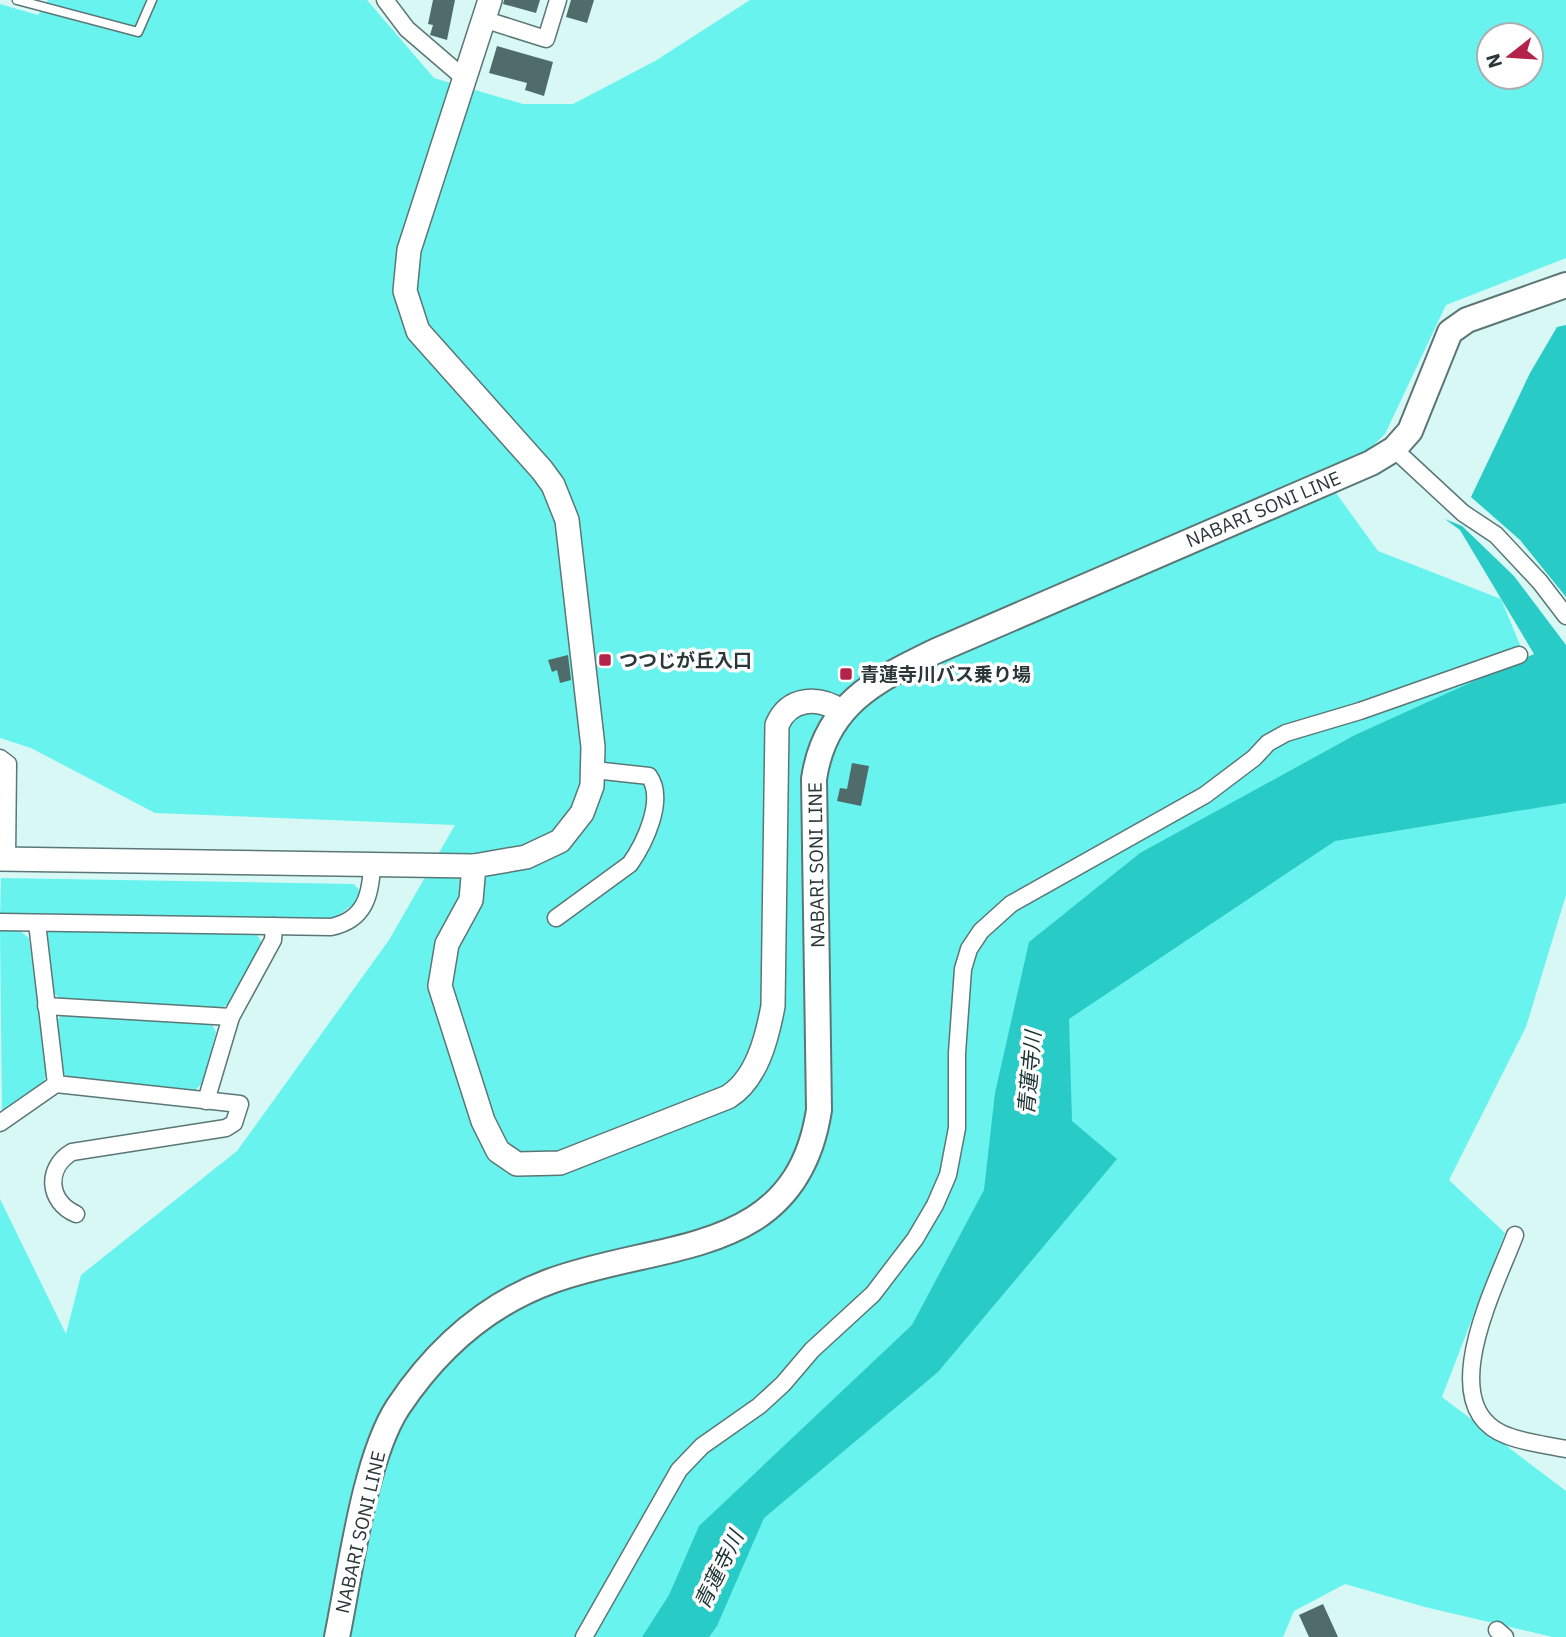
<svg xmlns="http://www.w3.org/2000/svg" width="1566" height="1637" font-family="'IBM Plex Sans','Noto Sans JP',sans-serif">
  <rect width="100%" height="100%" fill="#d8f8f6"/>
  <g fill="#69f3ee" fill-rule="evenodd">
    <path d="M 48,0 L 367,0 L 434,78 L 523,104 L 573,104 L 655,61 L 750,0 L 1566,0 L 1566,258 L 1446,305 L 1385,434 L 1331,486 L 1378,551 L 1501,599 L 1566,756 L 1566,895 L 1526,1027 L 1449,1180 L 1505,1233 L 1442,1397 L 1566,1491 L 1566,1637 L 1553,1637 L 1425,1607 L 1345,1584 L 1294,1611 L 1283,1637 L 0,1637 L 0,1199 L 66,1334 L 81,1275 L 237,1151 L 389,940 L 455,825 L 155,813 L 31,748 L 0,738 L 0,4 L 38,15 ZM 1489,35 L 1531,35 L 1531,77 L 1489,77 Z"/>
    <path d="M 1,878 L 354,884 L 360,891 L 354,904 L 333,919 L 0,916 Z"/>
    <path d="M 51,929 L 256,933 L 262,943 L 230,1003 L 220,1009 L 60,999 L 52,991 L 43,938 Z"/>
    <path d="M 0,930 L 19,930 L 29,938 L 47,1074 L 43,1083 L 2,1115 Z"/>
    <path d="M 63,1013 L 211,1023 L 216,1032 L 203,1083 L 193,1092 L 70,1080 L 64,1073 L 55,1023 Z"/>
  </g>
  <g fill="#29cbc6">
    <path d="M 1566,325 L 1566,597 L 1520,540 L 1471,497 L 1530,373 L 1557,327 Z"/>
    <path d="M 1445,519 L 1462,526 L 1514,576 L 1566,645 L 1566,803 L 1335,841 L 1069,1019 L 1072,1121 L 1117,1159 L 938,1372 L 764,1518 L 717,1626 L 709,1637 L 642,1637 L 669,1595 L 699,1526 L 912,1325 L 984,1190 L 995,1093 L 1029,942 L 1140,853 L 1355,735 L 1534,654 L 1460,530 Z"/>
  </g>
  <g fill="#4f6c6a">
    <path d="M 433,0 L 455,0 L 447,40 L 430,35 L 433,25 L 428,24 Z"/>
    <path d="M 504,0 L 540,0 L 536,13 L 503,4 Z"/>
    <path d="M 571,0 L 594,0 L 587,23 L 566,17 Z"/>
    <path d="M 497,46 L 553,62 L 544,96 L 525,90 L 527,83 L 489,73 Z"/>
    <path d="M 568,655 L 571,680 L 560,683 L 557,670 L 552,672 L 548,660 Z"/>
    <path d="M 852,763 L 869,766 L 861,806 L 837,801 L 840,788 L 847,789 Z"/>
    <path d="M 1323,1604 L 1338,1637 L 1309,1637 L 1299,1615 Z"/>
  </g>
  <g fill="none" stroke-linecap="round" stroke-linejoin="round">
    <g stroke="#5a7775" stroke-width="11">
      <path id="lane" d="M 17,0 L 138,32 L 152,0"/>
    </g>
    <g stroke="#5a7775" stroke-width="19">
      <g id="street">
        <path d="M 385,0 L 407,29 L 464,78"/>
        <path d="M 483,19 L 546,39 L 558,0"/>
        <path d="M 1394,449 L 1463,513 L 1496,535 L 1540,582 L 1566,616"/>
        <path d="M 0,758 L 8,764 L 7,858"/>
        <path d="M 556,918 L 630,864 C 644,844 666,800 649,776 L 594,770"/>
        <path d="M 0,922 L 331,927 C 365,920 371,895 372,864"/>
        <path d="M 37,923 L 56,1084"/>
        <path d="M 46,1006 L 231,1017"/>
        <path d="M 206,1101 L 231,1017 L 273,940 L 274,926"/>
        <path d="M 0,1123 L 56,1084 L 240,1104 L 234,1123 L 226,1128 L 72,1152 C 45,1168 48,1202 76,1214"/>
        <path d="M 1515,1235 C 1497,1284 1430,1408 1508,1436 C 1526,1443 1548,1445 1566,1449"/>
        <path d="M 1497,1630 L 1505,1637"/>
        <path d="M 584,1637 L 679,1470 L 702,1446 L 759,1406 L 783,1384 L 812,1350 L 873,1294 L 915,1239 L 935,1205 L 948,1175 L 957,1128 L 957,1053 L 963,969 L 969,949 L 981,931 L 1011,904 L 1205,795 L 1254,758 L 1268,743 L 1286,733 L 1360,711 L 1519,655"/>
      </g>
    </g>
    <g stroke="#5a7775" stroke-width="26">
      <g id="secondary">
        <path d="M 0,859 L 474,866 L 526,857 L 560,841 L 582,813 L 592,786 L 593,747 L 567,520 L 553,485 L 542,470 L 418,331 L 405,291 L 409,250 L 490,0"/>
        <path d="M 474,866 L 471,900 L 447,944 L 440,986 L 483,1121 L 498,1151 L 517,1164 L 560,1163 L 728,1097 C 757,1079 767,1038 773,1006 L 777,725 C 789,697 818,696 841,711"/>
      </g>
    </g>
    <g stroke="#5a7775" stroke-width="28">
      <path id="primary" d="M 337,1637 C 350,1574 364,1459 398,1407 C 436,1350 485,1305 551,1281 C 663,1240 796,1259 819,1110 L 814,779 C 825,705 874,681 936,651 L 1371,463 L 1394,449 L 1410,431 L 1450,332 L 1467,320 L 1566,285"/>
    </g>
    <use href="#lane" stroke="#fff" stroke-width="8"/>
    <use href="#street" stroke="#fff" stroke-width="16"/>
    <use href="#secondary" stroke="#fff" stroke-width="23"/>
    <use href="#primary" stroke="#fff" stroke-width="24"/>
  </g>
  <g fill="#b4224a" stroke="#fff" stroke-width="2.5">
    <rect x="598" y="653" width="14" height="14" rx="3.5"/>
    <rect x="839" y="667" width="14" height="14" rx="3.5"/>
  </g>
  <g text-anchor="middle" stroke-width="7" stroke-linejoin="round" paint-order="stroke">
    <g font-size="19" fill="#2b3737" stroke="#fff">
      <text transform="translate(1263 509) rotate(-23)" y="7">NABARI SONI LINE</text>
      <text transform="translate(816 865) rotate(-91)" y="7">NABARI SONI LINE</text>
      <text transform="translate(360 1532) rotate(-77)" y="7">NABARI SONI LINE</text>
    </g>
    <g font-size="19" font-weight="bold" fill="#2b3737" stroke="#fff" text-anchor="start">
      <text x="619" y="667">つつじが丘入口</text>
      <text x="860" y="681">青蓮寺川バス乗り場</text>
    </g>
    <g font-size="21" font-style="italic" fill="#1a3331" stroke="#fff">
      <text transform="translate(1030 1073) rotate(-85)" y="7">青蓮寺川</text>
      <text transform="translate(719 1570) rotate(-64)" y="7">青蓮寺川</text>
    </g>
  </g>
  <g transform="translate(1510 56) rotate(253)"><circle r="33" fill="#ffffff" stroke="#aaafaf" stroke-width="2"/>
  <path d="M0-5L12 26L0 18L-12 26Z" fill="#b4224a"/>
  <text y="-10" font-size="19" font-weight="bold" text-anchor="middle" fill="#2b3737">N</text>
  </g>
</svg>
